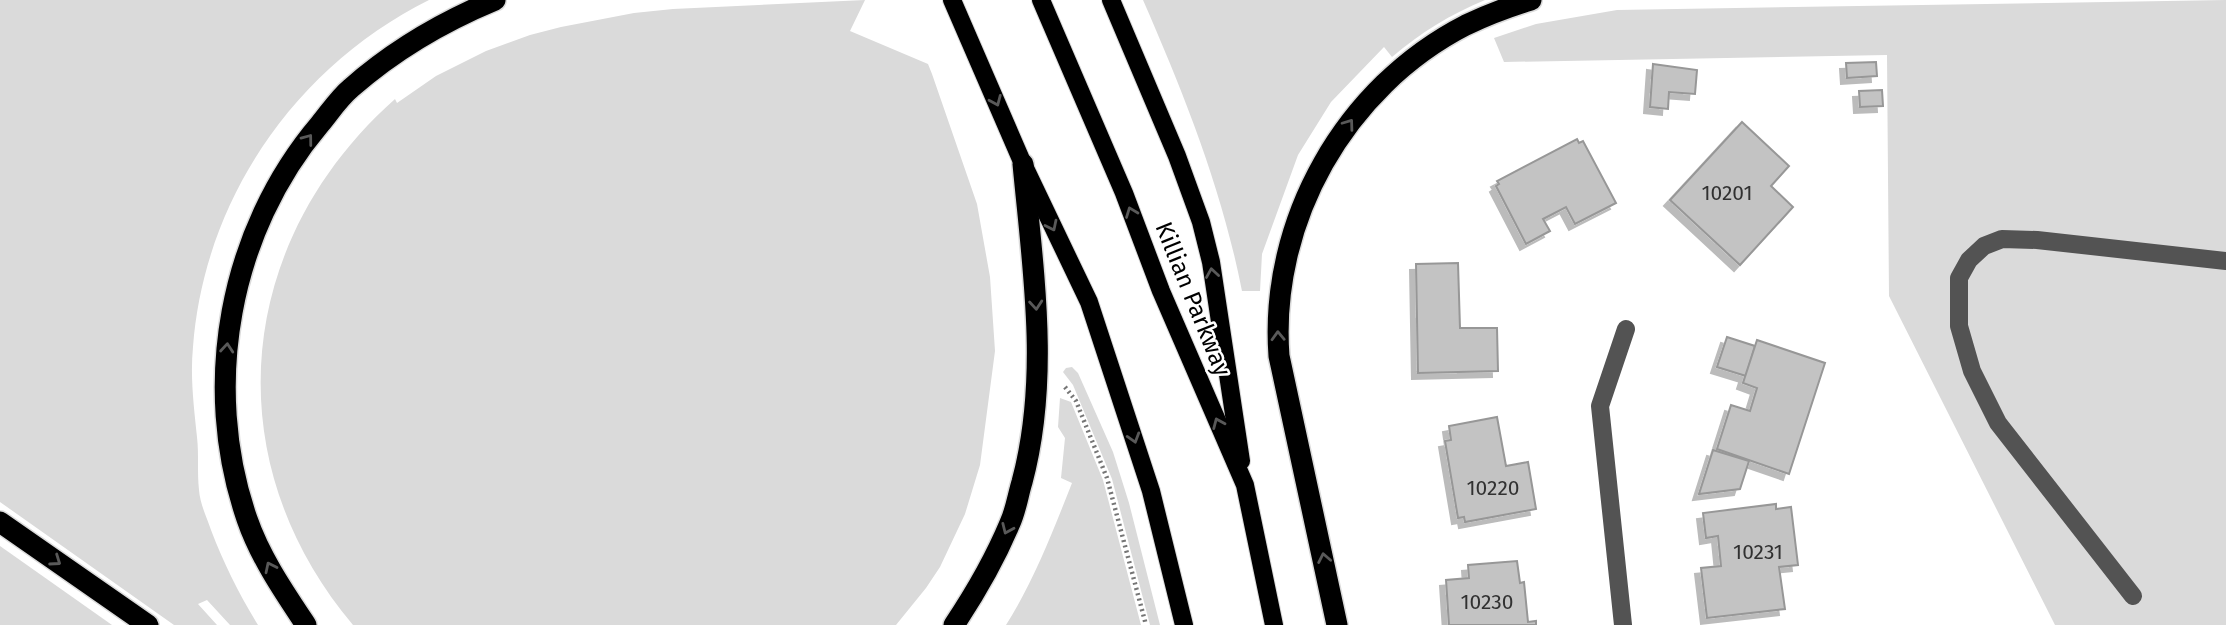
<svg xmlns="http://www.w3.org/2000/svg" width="2226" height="625" font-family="'Fira Sans',sans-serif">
  <defs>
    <filter id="shadow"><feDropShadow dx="-6" dy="6" stdDeviation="0" flood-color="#0004"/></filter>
  </defs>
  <rect width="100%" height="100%" fill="#fff"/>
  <g fill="#dadada">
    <path d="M 0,0 L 429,0 C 296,66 204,199 193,347 C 190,377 194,408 197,437 C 199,455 197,472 199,490 C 200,504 207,518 211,530 C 224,564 239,594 258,625 L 230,625 L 207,600 L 198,604 L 217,625 L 174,625 L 0,502 Z"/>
    <path d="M 865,0 L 850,31 L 928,64 L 932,74 L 977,204 L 990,277 L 995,351 L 980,465 L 965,514 L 940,567 L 926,588 L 896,625 L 353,625 C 214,460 235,241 395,99 L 397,103 L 436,76 L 486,51 L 530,35 L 561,27 L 634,13 L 673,9 Z"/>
    <path d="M 1143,0 L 1485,0 C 1451,14 1420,33 1392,57 L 1384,47 L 1331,102 L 1298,155 L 1262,254 L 1260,291 L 1242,291 C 1222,189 1184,94 1143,0 Z"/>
    <path d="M 2226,0 L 2226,625 L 2055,625 L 1889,296 L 1887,55 L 1504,62 L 1494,38 L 1536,24 L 1617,10 Z"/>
    <path d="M 1072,367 L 1078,373 L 1113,452 L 1129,503 L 1160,625 L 1150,625 L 1112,479 L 1073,385 L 1063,372 L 1066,368 Z"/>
    <path d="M 1060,398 L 1071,402 L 1103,480 L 1141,625 L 1006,625 C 1034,581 1053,531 1072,483 L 1061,478 L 1065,438 L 1058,427 Z"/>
    <path d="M 0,546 L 112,625 L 0,625 Z"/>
  </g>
  <g fill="#c3c3c3" stroke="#979797" stroke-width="2" filter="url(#shadow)">
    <path d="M 1876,62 L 1877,76 L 1847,78 L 1846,63 Z"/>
    <path d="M 1653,64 L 1697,70 L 1695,94 L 1669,92 L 1668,109 L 1650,107 Z"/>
    <path d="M 1882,90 L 1883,106 L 1860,107 L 1859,91 Z"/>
    <path d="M 1742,122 L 1789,166 L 1771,186 L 1793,207 L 1740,265 L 1670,200 Z"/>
    <path d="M 1577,139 L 1579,143 L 1583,141 L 1616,203 L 1575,224 L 1566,207 L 1543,219 L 1550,231 L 1526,244 L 1496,186 L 1499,184 L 1497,181 Z"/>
    <path d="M 1458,263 L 1460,328 L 1497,328 L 1498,371 L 1418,373 L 1416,264 Z"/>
    <path d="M 1727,337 L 1755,346 L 1746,376 L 1717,367 Z"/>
    <path d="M 1757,340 L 1825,363 L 1789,474 L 1717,449 L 1731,405 L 1750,411 L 1757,388 L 1743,383 Z"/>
    <path d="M 1497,417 L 1506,466 L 1528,462 L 1536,509 L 1465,522 L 1464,517 L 1458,518 L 1445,441 L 1451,440 L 1449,426 Z"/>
    <path d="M 1713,450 L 1749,461 L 1740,489 L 1699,494 Z"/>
    <path d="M 1776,504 L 1776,509 L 1791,507 L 1798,565 L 1779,567 L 1785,609 L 1707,618 L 1701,568 L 1721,566 L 1718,536 L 1706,538 L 1703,513 Z"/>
    <path d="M 1517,561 L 1520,583 L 1524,582 L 1528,622 L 1536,621 L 1536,625 L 1449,625 L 1446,580 L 1469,578 L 1468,565 Z"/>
  </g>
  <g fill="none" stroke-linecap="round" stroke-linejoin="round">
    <g stroke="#dbdbdb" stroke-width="20">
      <g id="major">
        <path d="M 952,0 L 1023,164 L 1089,302 L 1151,491 L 1184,625"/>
        <path d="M 1041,0 L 1124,193 L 1161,291 L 1245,485 L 1274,625"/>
        <path d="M 1111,0 L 1177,156 L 1201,222 L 1211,262 L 1241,461"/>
      </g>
    </g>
    <g stroke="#dbdbdb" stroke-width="24">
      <g id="highway">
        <path d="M 0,522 L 148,625"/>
        <path d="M 306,625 C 284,592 260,557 247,519 C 201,386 229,231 320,124 C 330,112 339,98 351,88 C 394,50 442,22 495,0"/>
        <path d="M 954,625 C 976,592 995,559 1010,523 C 1016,510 1018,495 1022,482 C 1050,378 1033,270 1023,164"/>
        <path d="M 1337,625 L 1279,356 C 1269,221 1345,87 1466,25 C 1487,15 1508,7 1531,0"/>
      </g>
    </g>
    <path stroke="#757575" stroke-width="4.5" stroke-dasharray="2 3.5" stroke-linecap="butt" d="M 1065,387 L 1076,401 L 1107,478 L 1146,625"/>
    <g stroke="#535353" stroke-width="18">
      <path d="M 2133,596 L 1998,423 L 1972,371 L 1959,326 L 1959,278 L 1969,260 L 1984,246 L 2002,239 L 2037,240 L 2226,261"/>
      <path d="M 1623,625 L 1600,406 L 1626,329"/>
    </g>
    <use href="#major" stroke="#000" stroke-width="18"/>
    <use href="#highway" stroke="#000" stroke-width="21"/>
  </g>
  <defs><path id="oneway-chevron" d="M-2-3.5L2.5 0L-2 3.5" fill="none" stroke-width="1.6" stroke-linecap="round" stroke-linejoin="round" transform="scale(1.75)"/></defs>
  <g stroke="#595959">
    <use href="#oneway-chevron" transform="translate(996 101) rotate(67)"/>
    <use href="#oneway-chevron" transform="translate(1349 124) rotate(-54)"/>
    <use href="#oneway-chevron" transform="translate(308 139) rotate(-53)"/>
    <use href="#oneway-chevron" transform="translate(1131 212) rotate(-111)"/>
    <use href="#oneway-chevron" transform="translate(1052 226) rotate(64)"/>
    <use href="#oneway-chevron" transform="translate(1212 273) rotate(-99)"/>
    <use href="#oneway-chevron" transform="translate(1036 305) rotate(85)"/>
    <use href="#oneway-chevron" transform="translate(1278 336) rotate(-92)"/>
    <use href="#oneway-chevron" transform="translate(227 348) rotate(-85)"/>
    <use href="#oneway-chevron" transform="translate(1218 423) rotate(-113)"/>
    <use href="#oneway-chevron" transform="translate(1134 438) rotate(73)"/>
    <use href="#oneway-chevron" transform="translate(1007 529) rotate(114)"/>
    <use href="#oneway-chevron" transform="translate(1324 558) rotate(-101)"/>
    <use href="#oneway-chevron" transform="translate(56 561) rotate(35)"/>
    <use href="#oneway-chevron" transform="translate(270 567) rotate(-116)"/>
  </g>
  <g text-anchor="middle" stroke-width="5" stroke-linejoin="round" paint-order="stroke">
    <g font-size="21" fill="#313131">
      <text x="1727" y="200">10201</text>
      <text x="1493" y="495">10220</text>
      <text x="1758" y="559">10231</text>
      <text x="1487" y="609">10230</text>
    </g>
    <g font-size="24" fill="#000" stroke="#fff">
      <text transform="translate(1193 299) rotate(68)" y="8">Killian Parkway</text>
    </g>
  </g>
</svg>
